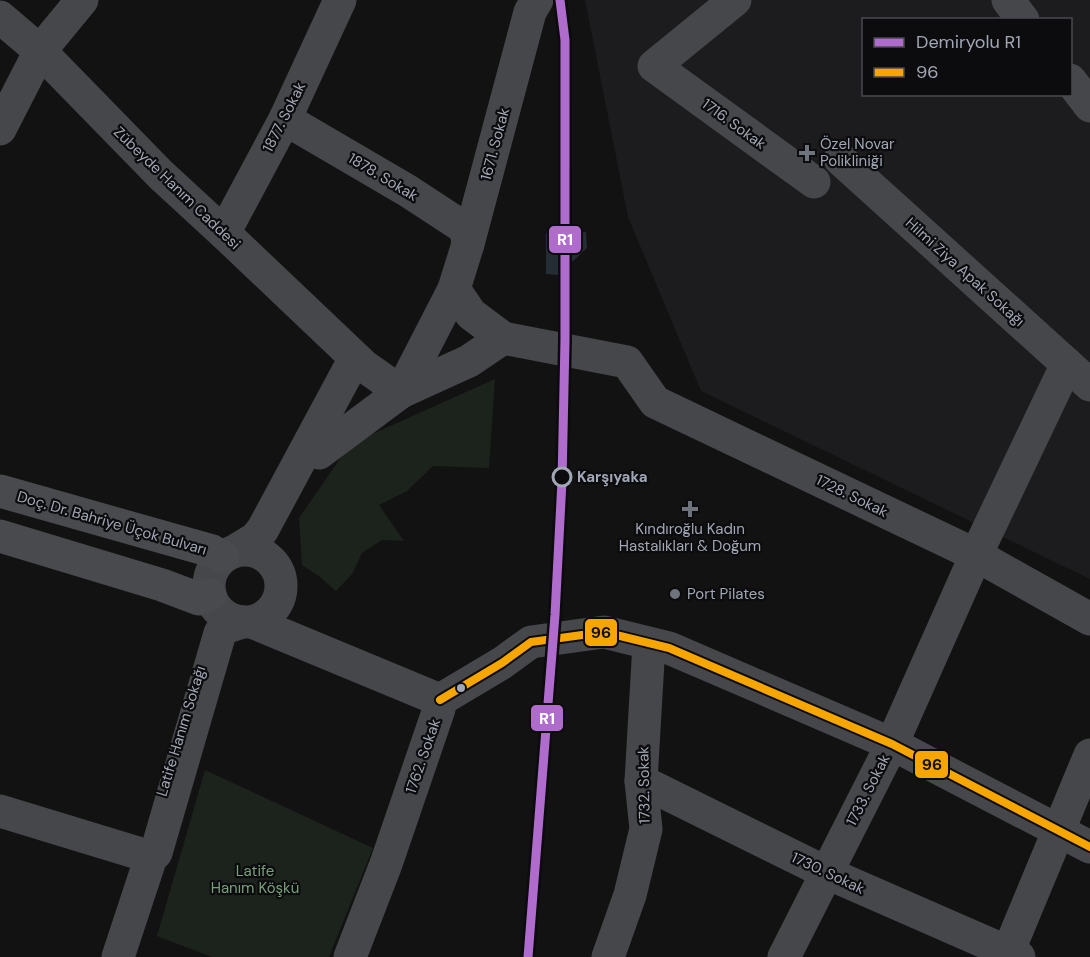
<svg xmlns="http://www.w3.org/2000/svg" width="1090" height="957" font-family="'DM Sans',sans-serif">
  <rect width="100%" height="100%" fill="#121212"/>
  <path fill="#1c1c1e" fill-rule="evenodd" d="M 585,0 L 1090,0 L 1090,579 L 701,391 L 628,217 ZM 864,20 L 1070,20 L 1070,94 L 864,94 Z"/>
  <g fill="#1c221c">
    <path d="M 495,379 L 489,468 L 433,466 L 407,491 L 379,505 L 404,541 L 382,540 L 362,553 L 352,574 L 336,591 L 320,577 L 302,565 L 299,518 L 344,453 L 370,435 Z"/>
    <path d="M 205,770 L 373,848 L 329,957 L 212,957 L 157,936 Z"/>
  </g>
  <path fill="#252d34" d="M 586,232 L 587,248 L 558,275 L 546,274 L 546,233 Z"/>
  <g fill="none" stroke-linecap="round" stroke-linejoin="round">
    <g stroke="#46474b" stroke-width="33">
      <path d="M 735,0 L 654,66 L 814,182"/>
      <path d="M 1008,0 L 1023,20"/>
      <path d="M 0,17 L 40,51 L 161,175 L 224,233 L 364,366 L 401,392"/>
      <path d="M 1070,80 L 1090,106"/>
      <path d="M 285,119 L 408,191 L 466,229 L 468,244"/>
      <path d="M 0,129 L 40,51 L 82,0"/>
      <path d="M 840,159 L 1090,385"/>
      <path d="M 224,233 L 285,119 L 340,0"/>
      <path d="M 454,289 L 471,314 L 503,338 L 627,362 L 655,402 L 976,555 L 1090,619"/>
      <path d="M 401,392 L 454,289 L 468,244 L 530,12 L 537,0"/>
      <path d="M 319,453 L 401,392 L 469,361 L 503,338"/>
      <circle cx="245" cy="586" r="36"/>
      <path d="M 233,552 L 256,538 L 263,529 L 355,358"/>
      <path d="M 252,622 L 440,700"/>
      <path d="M 440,700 L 502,663 L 531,642 L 604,632 L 669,648 L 892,744 L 1090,847"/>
      <path d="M 641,781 L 827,873 L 1019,957"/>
      <path d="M 0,811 L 151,857"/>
      <path d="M 118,957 L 151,857 L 156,853 L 220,633 L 224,628 L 242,622"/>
      <path d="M 350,957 L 386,864 L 439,709 L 440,700"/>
      <path d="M 608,957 L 630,895 L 646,829 L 641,781 L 649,644"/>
      <path d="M 784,957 L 892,744 L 976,555 L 1067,364"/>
      <path d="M 1006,957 L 1090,755"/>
    </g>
    <g stroke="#484a4d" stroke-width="33">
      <path d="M 0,491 L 212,551 L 223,557"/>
      <path d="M 0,536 L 162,585 L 199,599 L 210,595"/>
    </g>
    <g stroke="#0c0c0e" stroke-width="12">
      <path id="bus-1" d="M 440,700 L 502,663 L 531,642 L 604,632 L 669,648 L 892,744 L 1090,847"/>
    </g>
    <use href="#bus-1" stroke="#f7a600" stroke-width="8"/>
    <g stroke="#0c0c0e" stroke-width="14">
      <path id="rail-1" d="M 528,957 L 555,615 L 562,481 L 565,340 L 565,40 L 560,0"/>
    </g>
    <use href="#rail-1" stroke="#b06ccc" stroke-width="9"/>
  </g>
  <g fill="#6f737b" stroke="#0c0c0e" stroke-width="2">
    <path d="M804 144h6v6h6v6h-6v6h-6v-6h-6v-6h6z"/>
    <path d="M687 500h6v6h6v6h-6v6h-6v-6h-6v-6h6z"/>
    <circle cx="675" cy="594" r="6"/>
  </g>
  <circle fill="#0c0c0e" stroke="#a1a7b4" stroke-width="3" cx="562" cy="477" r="9"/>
  <circle fill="#a1a7b4" stroke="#0c0c0e" stroke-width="2" cx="461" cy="688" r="5"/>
  <g text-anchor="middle" stroke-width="4.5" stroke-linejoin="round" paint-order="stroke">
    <g font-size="15" fill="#a1a7b4" stroke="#0c0c0e">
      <text transform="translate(284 117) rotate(-63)" y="5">1877. Sokak</text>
      <text transform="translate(734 124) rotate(36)" y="5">1716. Sokak</text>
      <text transform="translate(495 144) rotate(-75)" y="5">1671. Sokak</text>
      <text transform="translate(383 177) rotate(31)" y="5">1878. Sokak</text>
      <text transform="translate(177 188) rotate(44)" y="5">Zübeyde Hanım Caddesi</text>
      <text transform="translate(965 272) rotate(42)" y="5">Hilmi Ziya Apak Sokağı</text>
      <text transform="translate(852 496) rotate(26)" y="5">1728. Sokak</text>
      <text transform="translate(112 523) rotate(16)" y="5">Doç. Dr. Bahriye Üçok Bulvarı</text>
      <text transform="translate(181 731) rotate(-73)" y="5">Latife Hanım Sokağı</text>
      <text transform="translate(423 756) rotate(-71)" y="5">1762. Sokak</text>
      <text transform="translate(644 785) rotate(-91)" y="5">1732. Sokak</text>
      <text transform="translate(868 790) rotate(-63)" y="5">1733. Sokak</text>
      <text transform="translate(828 873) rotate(25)" y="5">1730. Sokak</text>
    </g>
    <g font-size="15" fill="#a1a7b4" stroke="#0c0c0e" text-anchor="start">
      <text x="820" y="149">Özel Novar<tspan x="820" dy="17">Polikliniği</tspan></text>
      <text x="690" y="534" text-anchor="middle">Kındıroğlu Kadın<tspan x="690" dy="17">Hastalıkları &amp; Doğum</tspan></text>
      <text x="687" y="599">Port Pilates</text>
    </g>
    <g font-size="15" font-weight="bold" fill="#a1a7b4" stroke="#0c0c0e" text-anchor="start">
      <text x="577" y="482">Karşıyaka</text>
    </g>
    <g font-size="15" fill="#77a079" stroke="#0c0c0e">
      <text x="255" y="876">Latife<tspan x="255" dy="17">Hanım Köşkü</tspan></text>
    </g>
  </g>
  <g stroke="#0c0c0e" stroke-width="2">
    <rect x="548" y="225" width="34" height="29" rx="6" fill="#b06ccc"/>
    <rect x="584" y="618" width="34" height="29" rx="6" fill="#f7a600"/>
    <rect x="530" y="704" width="34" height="28" rx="6" fill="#b06ccc"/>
    <rect x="914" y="750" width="35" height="29" rx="6" fill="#f7a600"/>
  </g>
  <g font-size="16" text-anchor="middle" font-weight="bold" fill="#fff">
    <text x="565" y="245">R1</text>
    <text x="547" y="724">R1</text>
  </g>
  <g font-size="16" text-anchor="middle" font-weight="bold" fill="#111">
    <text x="601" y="638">96</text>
    <text x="932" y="770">96</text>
  </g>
  <rect x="862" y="18" width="210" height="78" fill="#0c0c0e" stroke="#484a50" stroke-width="1.5"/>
  <rect x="874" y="38" width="30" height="9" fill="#b06ccc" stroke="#484a50" stroke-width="1.5"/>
  <text x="916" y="48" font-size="18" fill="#a1a7b4">Demiryolu R1</text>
  <rect x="874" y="68" width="30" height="9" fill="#f7a600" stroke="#484a50" stroke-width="1.5"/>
  <text x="916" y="78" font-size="18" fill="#a1a7b4">96</text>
</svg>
